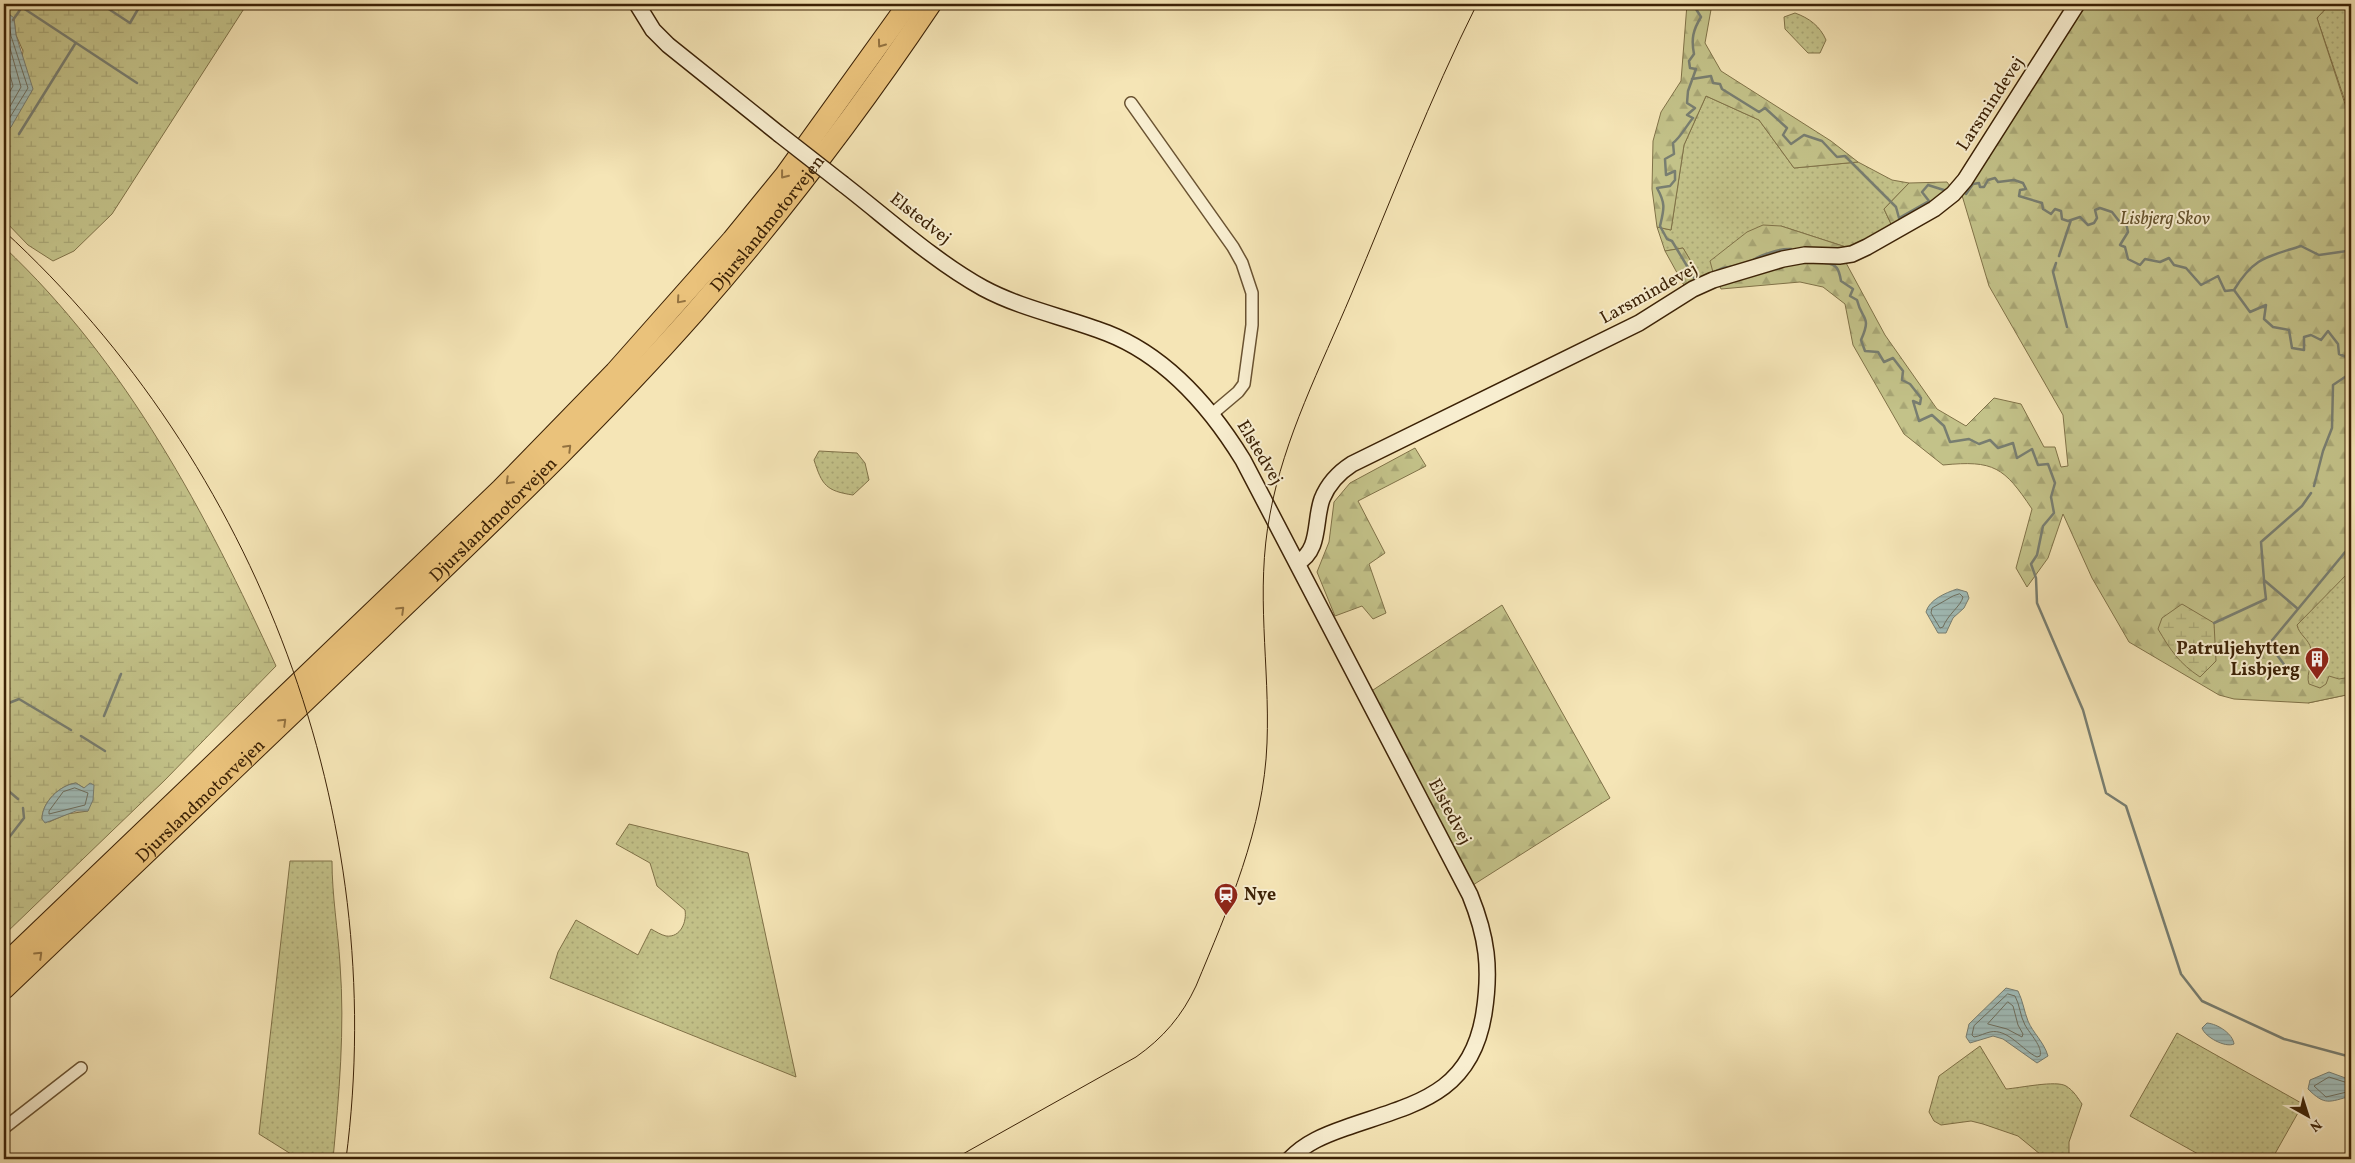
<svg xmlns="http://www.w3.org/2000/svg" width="2355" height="1163" font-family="Vollkorn,serif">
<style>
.grass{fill:url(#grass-dots);stroke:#807248}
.forest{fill:url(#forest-firs);stroke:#807248}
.wetland{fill:url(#wetland-marsh);stroke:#807248;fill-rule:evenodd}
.water{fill:url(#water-rules);stroke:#787e71}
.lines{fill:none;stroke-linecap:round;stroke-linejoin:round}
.shore{stroke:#6e6f5f;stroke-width:1}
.stream{stroke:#787e71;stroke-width:2.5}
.street-casing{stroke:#6a5332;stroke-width:14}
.secondary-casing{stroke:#3c2206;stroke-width:18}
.highway-casing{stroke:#3c2206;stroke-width:22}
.street{stroke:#f8eed0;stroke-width:11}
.secondary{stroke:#f8eed0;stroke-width:15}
.highway{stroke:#eac27b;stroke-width:20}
.tram{stroke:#3c2206;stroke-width:1}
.secondary-bridge-casing{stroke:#3c2206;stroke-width:18;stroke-linecap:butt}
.secondary-bridge{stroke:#f8eed0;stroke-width:15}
.oneway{stroke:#937240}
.labels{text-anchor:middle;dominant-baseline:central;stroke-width:4;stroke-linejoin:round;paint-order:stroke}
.street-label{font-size:18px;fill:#3c2206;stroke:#f8eed0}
.park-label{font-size:18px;font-style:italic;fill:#64522d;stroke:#f8eed0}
.poi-label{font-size:18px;font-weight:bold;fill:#3c2206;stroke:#f8eed0;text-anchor:end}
</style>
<defs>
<pattern id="grass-dots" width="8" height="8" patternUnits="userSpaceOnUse" patternTransform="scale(1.25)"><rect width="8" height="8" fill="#c3c289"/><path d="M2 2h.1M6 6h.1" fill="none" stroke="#a8a675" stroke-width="1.8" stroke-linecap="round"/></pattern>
<pattern id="forest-firs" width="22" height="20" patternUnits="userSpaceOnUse" patternTransform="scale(1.25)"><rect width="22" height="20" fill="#c3c289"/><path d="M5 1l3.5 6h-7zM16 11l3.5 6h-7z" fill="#a8a675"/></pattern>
<pattern id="wetland-marsh" width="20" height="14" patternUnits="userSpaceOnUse" patternTransform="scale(1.25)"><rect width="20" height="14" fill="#c3c289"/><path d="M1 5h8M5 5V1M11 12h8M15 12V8" fill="none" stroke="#a8a675"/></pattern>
<pattern id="water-rules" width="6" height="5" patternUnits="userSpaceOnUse" patternTransform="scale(1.25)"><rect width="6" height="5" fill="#a0bcb8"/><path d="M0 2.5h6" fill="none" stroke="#8ba19d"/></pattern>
</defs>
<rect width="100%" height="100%" fill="#f5e5b6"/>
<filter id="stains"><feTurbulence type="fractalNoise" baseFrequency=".004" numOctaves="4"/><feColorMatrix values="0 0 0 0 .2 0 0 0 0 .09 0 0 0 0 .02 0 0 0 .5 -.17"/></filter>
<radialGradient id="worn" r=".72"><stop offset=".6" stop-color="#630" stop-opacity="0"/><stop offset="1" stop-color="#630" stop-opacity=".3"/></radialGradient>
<path class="grass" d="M2330 4H2351V116L2346 104 2317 18Z
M1795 13C1809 18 1820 26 1826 40L1820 53H1808L1785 29 1784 17Z
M1706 96 1759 120 1794 168 1858 162 1892 180 1909 183 1884 209 1892 226 1852 249 1781 226 1714 276 1702 280 1683 248 1665 251 1657 227 1671 230 1684 145Z
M819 451 857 453 865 463 869 480 853 495C826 491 822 485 814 460Z
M2351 543V694L2308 703 2267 643Z
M629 824 748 853 796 1077 550 978 558 952 576 920 638 955 651 929C655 931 661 935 666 936 681 938 687 921 685 910L657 886 650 863 616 844Z
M290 861H332C332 896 338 930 340 964 345 1029 339 1095 333 1159H299L259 1134Z
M2177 1033 2303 1104 2272 1159H2207L2130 1116Z
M1980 1046 2006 1089C2020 1088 2056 1080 2066 1086 2073 1090 2078 1098 2082 1104L2069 1142V1159H2046L2018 1136 1983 1124 1971 1121 1941 1125 1934 1121 1929 1112 1939 1076Z"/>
<path class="forest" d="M1687 4H1712L1705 43 1721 71 1831 141 1858 162 1794 168 1759 120 1706 96 1684 145 1671 230 1657 227 1652 189 1653 141 1661 112 1681 81Z
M2082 4H2330L2317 18 2345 104 2351 116V570L2297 625C2299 635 2309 639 2311 649 2315 662 2305 673 2309 684L2320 688 2326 684 2329 676 2339 679 2351 677V694L2308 703 2234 699 2219 695 2129 642 2092 578 2063 514 2048 558 2027 587 2016 568 2032 509C2004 467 1994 460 1943 465L1904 434 1853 345 1845 304 1823 287 1800 282 1721 289 1718 282 1804 260 1845 261 1885 335 1937 409 1966 426 1994 398 2021 404 2044 447H2055L2061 467 2068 466 2063 415 1989 286 1961 192Z
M1947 182 1952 189 1892 226 1884 209 1909 183Z
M1763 225 1781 226 1852 249 1714 276 1710 261 1747 232Z
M1683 248 1702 280 1686 289 1665 251Z
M1415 448 1426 466 1358 501 1385 553 1369 564 1386 613 1373 619 1362 606 1335 616 1317 572 1329 542 1334 502 1350 483Z
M1502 605 1610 798 1473 885 1370 692Z"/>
<path class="wetland" d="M4 4H247L112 214 74 251 53 261 28 245 4 220V134L11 127 23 51 16 35 14 19 4 10Z
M4 247C127 363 206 513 276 666L165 780 4 935ZM76 783 84 788 88 811 67 814 49 822 42 819C42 802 60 785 76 783Z
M2182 604 2214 623 2216 661 2200 677C2179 663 2171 651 2158 629L2162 618Z"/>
<path class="water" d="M4 10 14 18 16 35 33 89 11 127 4 134Z
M1957 589 1967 592 1969 598 1964 608 1953 618 1946 633H1938L1926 612C1929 600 1945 593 1957 589Z
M76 783 84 788 90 783 94 785 93 800 88 811H76L45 823 42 819C42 802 60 785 76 783Z
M2006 988 2018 991C2023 1001 2024 1011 2028 1021 2033 1033 2044 1042 2048 1056L2037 1063 2003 1039 1993 1036 1970 1043 1966 1037 1969 1024Z
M2207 1023C2218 1024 2233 1034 2234 1044 2225 1048 2205 1037 2202 1028Z
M2329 1072 2351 1080V1096C2329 1102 2325 1106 2308 1089L2310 1080Z"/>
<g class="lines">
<path class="shore" d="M4 16 9 22 11 36 28 88 4 127
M4 27 21 87 4 117
M4 53 13 86 4 102
M1960 594 1963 597C1961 606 1948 614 1943 627L1940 628 1931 613 1932 608 1953 596Z
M75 788 88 793 85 805 49 814V811L63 792Z
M2008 994 2015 996C2020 1005 2020 1016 2025 1025 2030 1034 2043 1047 2040 1056L2037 1057C2023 1051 2008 1028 1990 1032 1985 1033 1980 1036 1974 1037L1972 1035 1974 1026Z
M2008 1002 2013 1006 2018 1025 2023 1034 2022 1037 2007 1029 1988 1024Z
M2351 1084 2329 1077 2314 1086 2326 1097 2351 1091"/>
<path class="stream" d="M17 4 137 83
M101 4 130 23 141 4
M13 20 22 7
M1692 79 1711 76 1713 83 1720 84 1722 89 1759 112 1765 108 1787 128 1783 135 1791 144 1804 135 1822 141 1837 157 1845 156 1896 207 1899 218 1929 201 1922 192 1928 185 1947 191
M19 134 75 44
M1966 194 1973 184 1979 183 1980 187H1984L1988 180 1995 178 1998 182 2014 180 2023 183 2026 189 2020 190 2019 196 2042 203 2043 209 2051 214 2055 209 2061 211 2062 219 2068 221 2080 217 2088 225 2094 223 2097 218 2095 210 2100 208 2112 212 2119 221 2126 223 2128 232 2120 245 2125 247 2128 259 2140 265 2145 259 2160 262 2169 258 2174 265 2186 268 2201 285 2218 276 2225 291 2234 290 2250 312 2266 305 2264 319 2273 327 2289 330 2292 348 2304 350V337L2311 335 2321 340 2328 331 2338 344 2339 354 2351 359
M2059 256 2071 220
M1752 261C1759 255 1782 248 1791 249
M1803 263 1810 262
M1825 263C1837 264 1839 269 1841 281L1853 289 1850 296 1857 300C1862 321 1872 315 1861 340L1865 351 1878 352 1884 362 1893 358 1903 371 1902 380 1910 384 1921 398 1920 404 1913 401 1919 421 1932 415 1944 426 1950 442 1969 439 1979 444 1990 440 1998 448 2013 443 2017 458 2032 449 2038 465 2048 464 2055 483 2051 497 2054 513 2043 526 2037 555 2031 564 2036 578 2037 603 2083 710 2106 793 2126 806 2181 974 2202 1001 2284 1039 2351 1057
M2056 263 2053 272 2067 327
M1712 273 1723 268 1735 266
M1696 281 1672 241 1667 239 1660 226C1664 209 1666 204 1657 188L1670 186 1675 180V171L1666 175 1665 159 1674 154 1673 143C1681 137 1686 126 1693 118L1687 115 1695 108 1687 103 1688 91 1696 69 1690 68 1689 61 1694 54C1691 39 1693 30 1701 17L1696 9 1697 4
M2234 290C2254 257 2267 257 2301 246L2319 255 2347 251 2351 248
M2314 486 2323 451 2332 428 2333 385 2351 373V368
M2311 493 2302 506 2261 542 2264 580 2298 609 2351 545
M2214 623 2266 599 2264 582
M2291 674 2269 644 2298 609
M4 705 19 699 71 730
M104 716 121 674
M81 736 105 751
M4 787 18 799
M4 844 24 818 23 808"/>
<defs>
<path id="street" d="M1131 103 1233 247 1242 263 1252 293V325L1244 384 1238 392 1212 414
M4 1128 81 1068"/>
<path id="secondary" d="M637 4 653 30 668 45 779 134
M843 184C887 218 934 261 983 288 1022 309 1066 317 1107 333 1166 356 1211 408 1243 460L1470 895C1487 937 1491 968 1484 1013 1471 1096 1413 1104 1345 1128 1325 1135 1305 1143 1290 1159
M1297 563C1321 550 1314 521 1322 499 1328 484 1338 473 1352 464L1639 323 1693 289 1713 280 1783 259 1805 255 1839 256 1852 254 1867 247 1934 209 1953 194 1965 180 2077 4"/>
<g id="highway">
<path d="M4 965 501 489 615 372 732 240 785 175 908 4"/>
<path id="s1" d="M4 989C130 868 257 748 383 627 490 524 597 423 695 312 780 215 859 111 931 4"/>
</g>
</defs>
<use href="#street" class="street-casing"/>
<use href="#secondary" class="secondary-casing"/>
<use href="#highway" class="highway-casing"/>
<use href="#street" class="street"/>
<use href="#secondary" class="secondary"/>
<use href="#highway" class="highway"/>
<path class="tram" d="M4 231C258 464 391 817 346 1159
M954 1159 1136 1057C1163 1038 1182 1016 1196 986 1228 909 1264 828 1267 743 1270 665 1255 592 1270 514 1284 438 1321 366 1351 295 1392 198 1430 98 1477 4"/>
<defs>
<path id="secondary-bridge" d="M779 134 843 184"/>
</defs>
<use href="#secondary-bridge" class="secondary-bridge-casing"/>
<use href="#secondary-bridge" class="secondary-bridge"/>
</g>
<defs><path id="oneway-chevron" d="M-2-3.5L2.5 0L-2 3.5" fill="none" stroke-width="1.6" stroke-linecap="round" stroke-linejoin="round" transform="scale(1.25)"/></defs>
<g class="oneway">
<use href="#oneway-chevron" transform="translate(881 44) rotate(126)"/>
<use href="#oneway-chevron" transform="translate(784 175) rotate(128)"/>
<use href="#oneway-chevron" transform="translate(680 300) rotate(131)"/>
<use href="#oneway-chevron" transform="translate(568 448) rotate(-45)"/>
<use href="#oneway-chevron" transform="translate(509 481) rotate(135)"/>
<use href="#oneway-chevron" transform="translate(401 610) rotate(-44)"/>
<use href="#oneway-chevron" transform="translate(283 722) rotate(-44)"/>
<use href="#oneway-chevron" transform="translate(39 955) rotate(-44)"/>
</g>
<defs>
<symbol id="building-pin" viewBox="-11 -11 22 30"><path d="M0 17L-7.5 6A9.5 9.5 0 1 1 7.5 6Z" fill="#8f2418" stroke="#f8eed0"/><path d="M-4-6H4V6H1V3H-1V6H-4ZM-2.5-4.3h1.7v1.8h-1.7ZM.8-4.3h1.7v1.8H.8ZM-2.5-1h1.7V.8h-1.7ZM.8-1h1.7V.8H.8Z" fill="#fff"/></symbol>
<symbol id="station-pin" viewBox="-11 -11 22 30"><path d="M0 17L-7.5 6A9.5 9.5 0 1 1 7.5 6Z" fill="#8f2418" stroke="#f8eed0"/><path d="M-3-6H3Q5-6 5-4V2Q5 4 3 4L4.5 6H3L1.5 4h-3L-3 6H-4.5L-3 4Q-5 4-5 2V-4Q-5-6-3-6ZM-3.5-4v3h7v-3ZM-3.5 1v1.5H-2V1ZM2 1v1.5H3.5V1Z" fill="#fff"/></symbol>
</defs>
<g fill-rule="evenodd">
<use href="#building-pin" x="2303" y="645" width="28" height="38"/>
<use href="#station-pin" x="1212" y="881" width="28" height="38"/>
</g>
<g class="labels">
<g class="street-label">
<text transform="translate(1991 104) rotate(-57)">Larsmindevej</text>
<text transform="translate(920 219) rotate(38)">Elstedvej</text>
<text stroke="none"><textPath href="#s1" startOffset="1082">Djurslandmotorvejen</textPath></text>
<text transform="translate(1649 294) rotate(-29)">Larsmindevej</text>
<text transform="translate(1259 453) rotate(59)">Elstedvej</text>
<text stroke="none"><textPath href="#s1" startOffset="678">Djurslandmotorvejen</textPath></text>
<text stroke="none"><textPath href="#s1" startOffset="272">Djurslandmotorvejen</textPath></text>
<text transform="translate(1449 812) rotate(62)">Elstedvej</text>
</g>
<g class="park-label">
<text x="2165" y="219">Lisbjerg Skov</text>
</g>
<g class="poi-label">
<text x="2300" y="649">Patruljehytten<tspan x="2300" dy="21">Lisbjerg</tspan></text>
<text x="1244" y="895" text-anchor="start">Nye</text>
</g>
</g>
<rect width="2355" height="1163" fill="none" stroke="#f5e5b6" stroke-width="20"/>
<rect x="5" y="5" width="2345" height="1153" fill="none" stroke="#3c2206" stroke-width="2.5"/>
<rect x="10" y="10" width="2335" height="1143" fill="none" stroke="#3c2206"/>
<g transform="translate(2308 1116) rotate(141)" stroke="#f8eed0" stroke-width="4" paint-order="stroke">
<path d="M0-4L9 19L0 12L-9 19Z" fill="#3c2206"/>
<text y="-8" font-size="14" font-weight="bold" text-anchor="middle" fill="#3c2206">N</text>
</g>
<rect width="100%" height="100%" filter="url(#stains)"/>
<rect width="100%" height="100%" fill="url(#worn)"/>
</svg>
